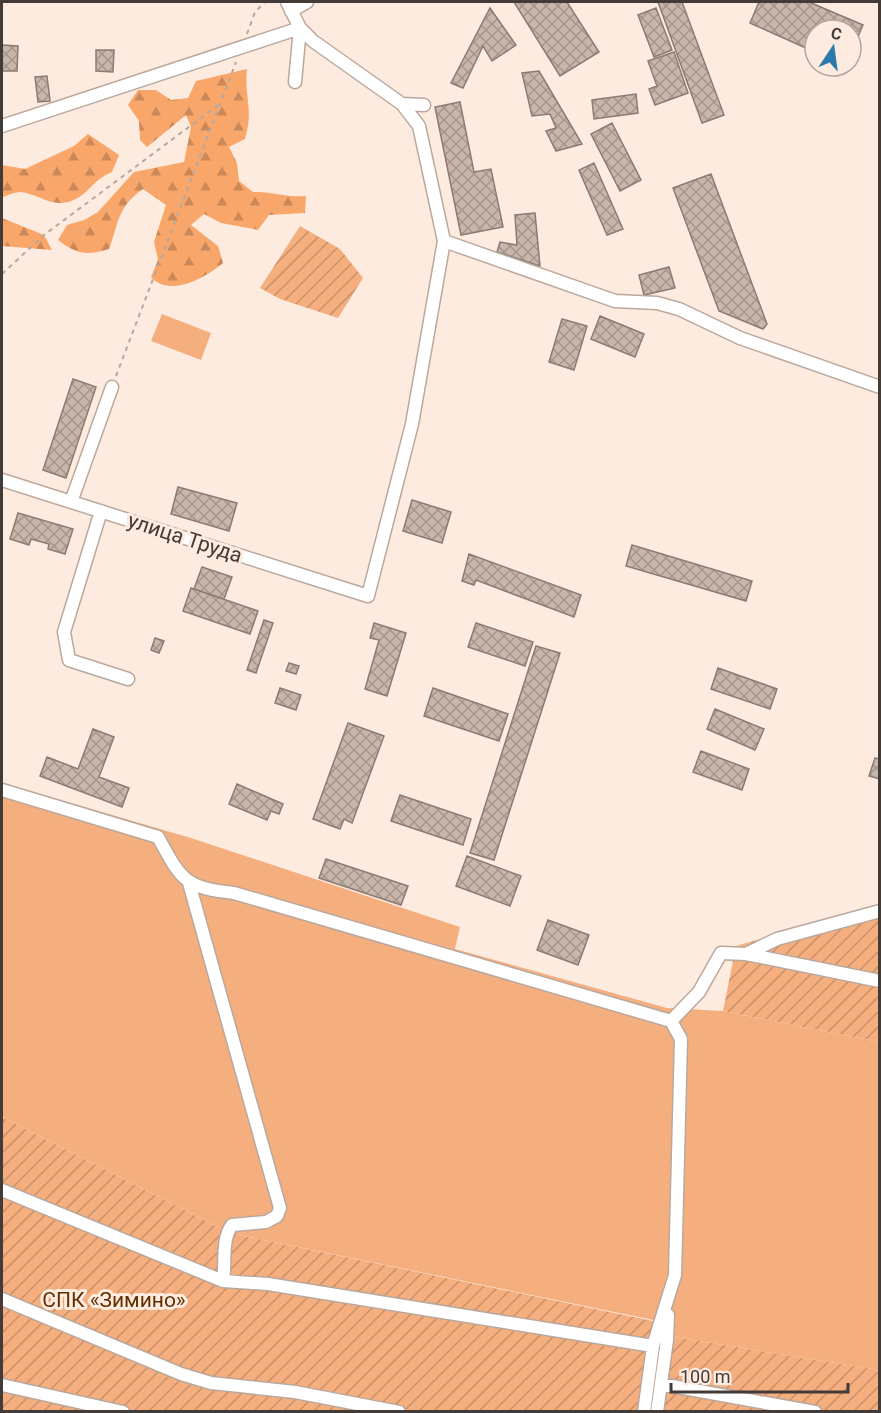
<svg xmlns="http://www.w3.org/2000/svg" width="881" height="1413" font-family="Roboto,sans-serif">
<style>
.grass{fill:#f5af7f}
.forest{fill:url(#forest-firs)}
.garden{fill:url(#garden-furrows)}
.building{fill:url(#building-cross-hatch);stroke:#8c7b71;stroke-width:1.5}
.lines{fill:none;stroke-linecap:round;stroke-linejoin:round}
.minor-casing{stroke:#baa89d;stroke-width:15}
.path{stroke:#b7a89f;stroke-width:2;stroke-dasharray:4.5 4.5;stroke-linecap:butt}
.minor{stroke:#fff;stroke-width:12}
.labels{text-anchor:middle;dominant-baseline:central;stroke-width:6;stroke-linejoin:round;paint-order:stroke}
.street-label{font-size:21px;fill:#433b37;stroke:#feebdf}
.park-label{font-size:21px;fill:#632f00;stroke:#feebdf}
</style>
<defs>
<pattern id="forest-firs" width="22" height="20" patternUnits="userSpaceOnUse" patternTransform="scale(1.5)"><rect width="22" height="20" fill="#f9a66a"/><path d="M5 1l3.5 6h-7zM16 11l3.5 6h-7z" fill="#cb8858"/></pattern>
<pattern id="garden-furrows" width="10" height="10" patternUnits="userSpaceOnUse" patternTransform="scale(1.5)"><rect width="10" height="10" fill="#f5af7f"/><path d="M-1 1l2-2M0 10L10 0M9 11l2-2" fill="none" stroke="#c89069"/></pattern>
<pattern id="building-cross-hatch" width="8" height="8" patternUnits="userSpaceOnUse" patternTransform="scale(1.5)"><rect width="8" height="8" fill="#c8b6ab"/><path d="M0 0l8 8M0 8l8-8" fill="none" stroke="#a4958c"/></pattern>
</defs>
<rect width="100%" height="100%" fill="#feebdf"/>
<path class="grass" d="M162 314 211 333 201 360 151 341Z
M2 783 191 838 460 927 455 949 667 1008 723 1011 879 1042V1370L662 1335 653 1320 230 1233 2 1117Z"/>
<path class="forest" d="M247 69C244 98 254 108 245 139L229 147 237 163 239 181 253 192C272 191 287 198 306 196L305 213 269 215 258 230 221 223 204 214 191 225 218 246 223 263C205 278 170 298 151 277L158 260 154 242 166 205 143 189C117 207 119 223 109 249 87 256 76 254 58 240L67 225 84 220 98 212 134 172 184 162 191 127 186 115 147 147 140 140 139 121 128 105 138 90H156L171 100 188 98 196 81Z
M88 134 119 155 112 172C92 180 89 195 71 201 51 208 39 194 21 192 16 192 8 195 3 197L2 202V165L25 169 74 146Z
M2 218 44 235 52 250 2 246Z"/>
<path class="garden" d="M300 226 340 249 363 278 338 318 280 299 260 288Z
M879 905V1042L723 1011 736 946Z
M2 1117 230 1233 653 1321 662 1335 879 1370V1411H2Z"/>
<path class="building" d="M514 2H567L599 52 560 76Z
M658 2H682L724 115 702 123Z
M759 2H809L863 25 851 53V30H815V52L750 23Z
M490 8 516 45 492 61 483 46 463 88 451 83Z
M656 8 672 50 654 57 638 15Z
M2 45 18 46 17 71H2Z
M96 50H114L113 72 96 71Z
M674 52 688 93 655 105 649 89 657 86 648 61Z
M539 71 582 144 556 151 546 131 556 128 550 114 532 116 522 73Z
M47 76 50 101 38 102 35 77Z
M636 94 638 113 594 119 592 100Z
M460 102 474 172 491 169 503 227 461 235 435 107Z
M612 123 641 180 620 191 591 134Z
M594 163 623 229 607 235 579 170Z
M711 174 767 324 763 329 719 311 673 188Z
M535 213 540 266 497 252 500 242 517 245 515 215Z
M669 267 675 288 644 295 639 275Z
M600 316 644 334 635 357 591 339Z
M562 319 587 326 574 370 549 362Z
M73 379 96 387 66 478 43 470Z
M178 487 237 503 229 531 171 514Z
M412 500 451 512 442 543 403 531Z
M18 513 73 529 65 554 48 549 49 544 31 539 29 545 10 539Z
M632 545 752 581 746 601 626 566Z
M469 554 581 595 574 617 476 580 474 585 462 581Z
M202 567 232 577 224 599 194 589Z
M191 588 258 611 250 634 183 611Z
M264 620 273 623 256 673 247 670Z
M374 623 406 633 387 696 365 689 379 640 370 638Z
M476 623 533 642 525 666 468 647Z
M155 638 164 641 159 653 151 650Z
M536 646 560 653 494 860 470 853Z
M289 663 299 666 296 674 286 671Z
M718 668 777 689 770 709 711 689Z
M280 688 301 695 296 710 275 703Z
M433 688 508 714 499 741 424 716Z
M715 709 764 729 755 750 707 729Z
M348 723 384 736 352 823 344 819 340 829 313 819Z
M93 729 114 737 99 777 129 788 122 807 40 776 47 757 78 769Z
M701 751 749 769 742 790 693 772Z
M875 758 880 759V779L869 776Z
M237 784 283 804 279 814 271 811 267 820 229 804Z
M400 795 471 819 463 845 391 821Z
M467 856 521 876 510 906 456 886Z
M326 859 408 886 401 905 319 878Z
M548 920 589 935 578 965 537 950Z"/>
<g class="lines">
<defs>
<path id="minor" d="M291 11 307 2
M402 104 424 105
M2 126 300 28 295 82
M444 241 615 301 657 303 679 309 740 338 880 387
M2 480 368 596 412 424 444 241 419 126 402 104 313 41 300 28 287 2
M71 502 112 387
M101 511 64 632 69 660 128 679
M2 790 158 837C181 879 184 888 234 893L671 1021 681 1039 675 1275 653 1346 644 1412
M189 883 280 1208 277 1216 266 1222 232 1225C221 1240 226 1263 223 1281
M746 954 777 939 880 911
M671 1021 699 992 721 953 746 954 880 981
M2 1190 223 1281 268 1284 653 1346
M2 1299 181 1374 211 1383 295 1392 399 1412
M661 1384 815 1412
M2 1385 123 1412
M657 1412 667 1340 668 1315"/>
</defs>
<use href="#minor" class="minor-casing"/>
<path class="path" d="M247 34 255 12 265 2
M2 274 44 235 221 103
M116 376 236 62"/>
<use href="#minor" class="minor"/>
</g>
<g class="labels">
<g class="street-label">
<text transform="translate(185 538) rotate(18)">улица Труда</text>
</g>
<g class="park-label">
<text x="114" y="1300">СПК «Зимино»</text>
</g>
</g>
<rect width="881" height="1413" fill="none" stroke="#433b37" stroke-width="6"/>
<g transform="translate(833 48) rotate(13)"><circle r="28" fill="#feebdf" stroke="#b3a59c" stroke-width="1.5"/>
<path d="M0-4.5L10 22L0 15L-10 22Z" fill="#2b7aac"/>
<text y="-9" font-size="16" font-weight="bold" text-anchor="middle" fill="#433b37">С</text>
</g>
<path d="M671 1383v9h177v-9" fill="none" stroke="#433b37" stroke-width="3"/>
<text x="680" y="1383" font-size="18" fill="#433b37" stroke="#feebdf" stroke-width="4.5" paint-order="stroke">100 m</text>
</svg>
